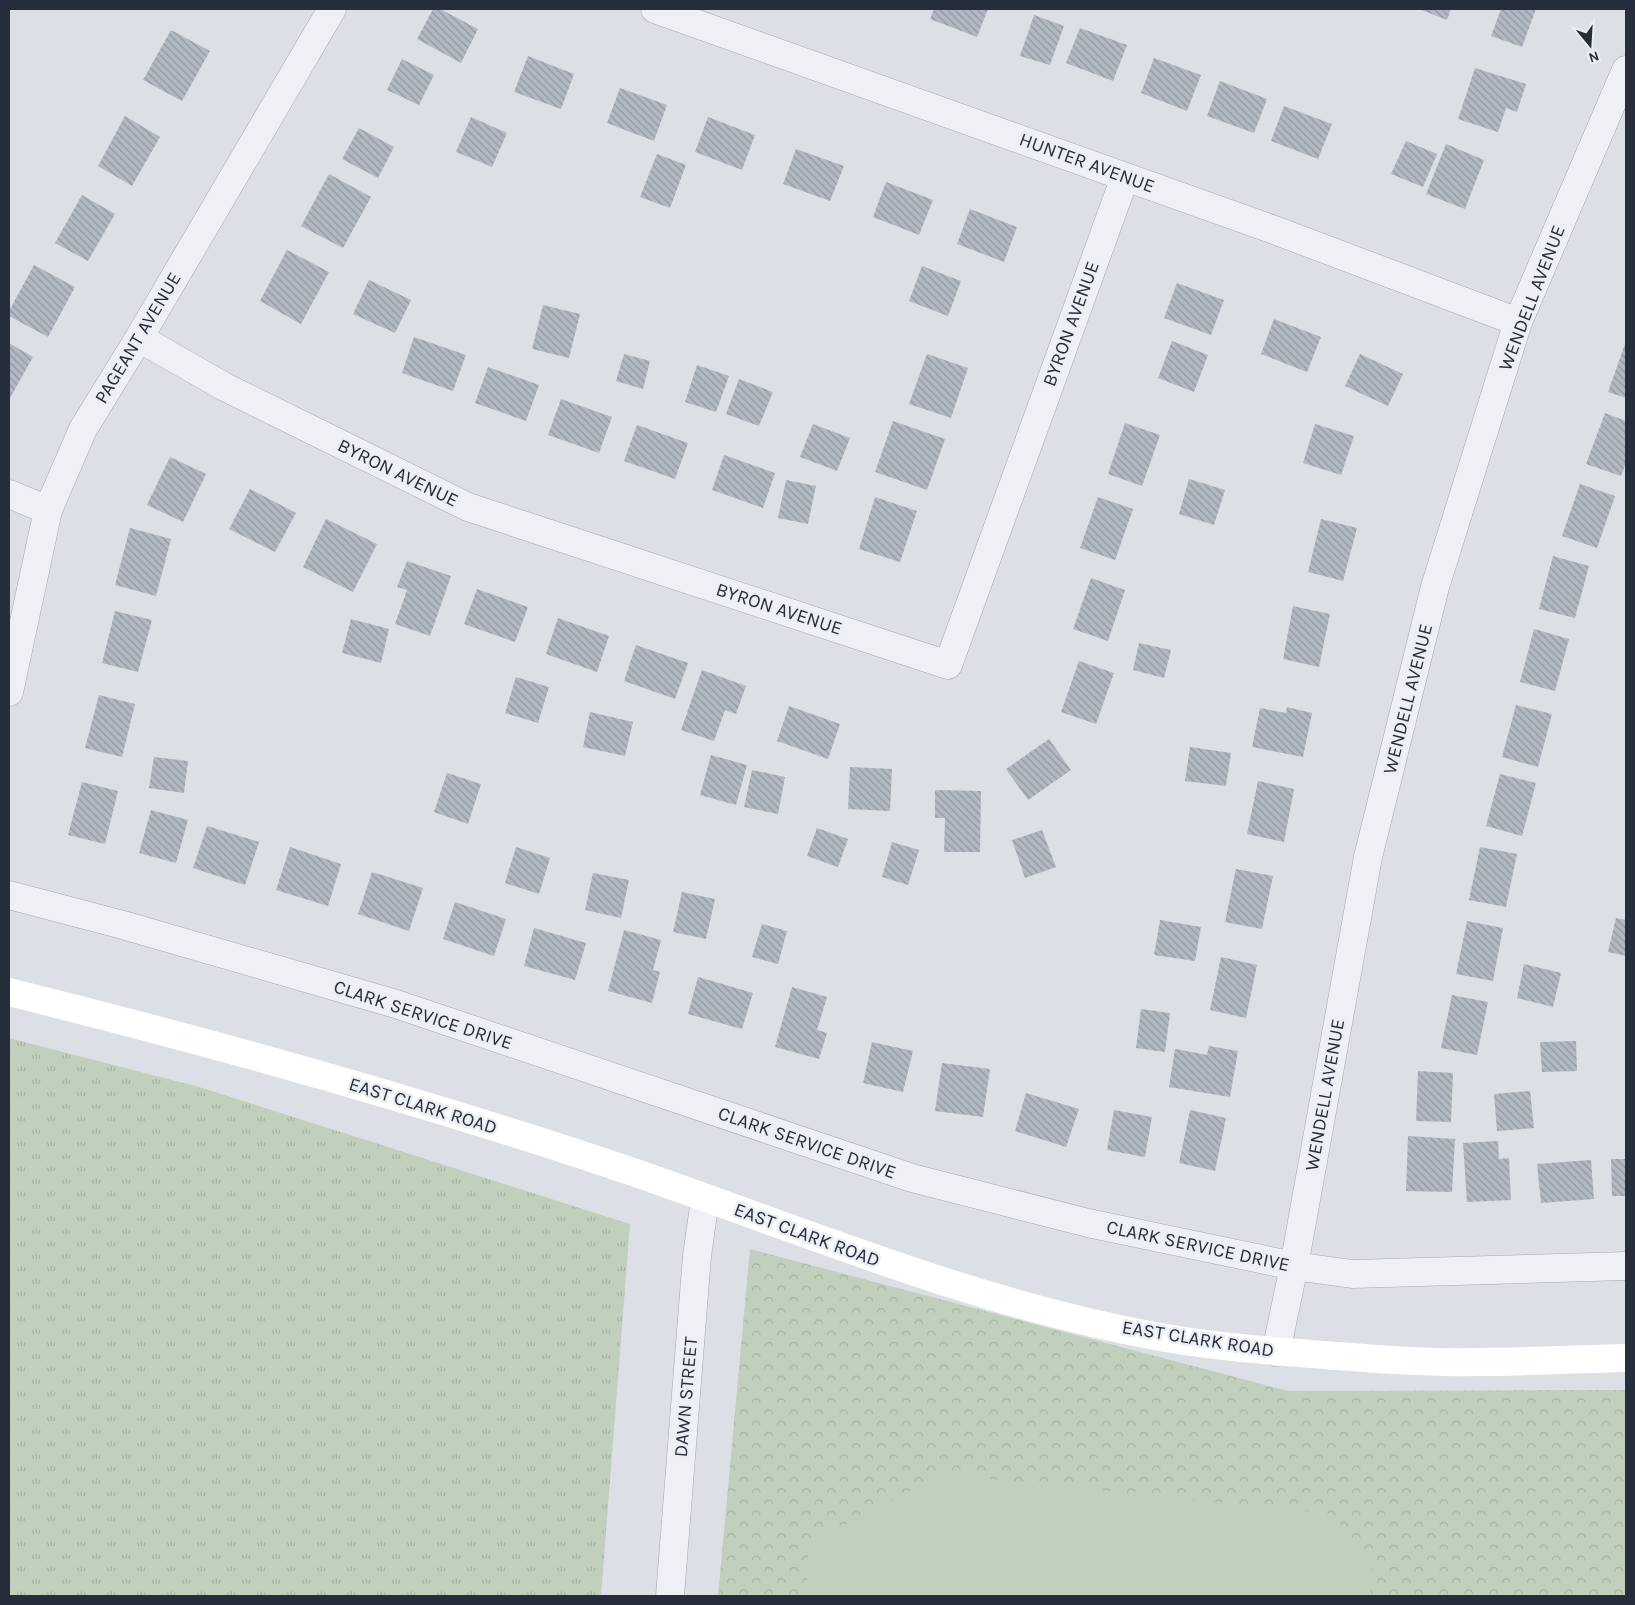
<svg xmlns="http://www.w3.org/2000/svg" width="1635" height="1605" font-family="Karla,sans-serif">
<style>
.grass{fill:url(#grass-tufts)}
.park{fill:url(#park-crowns)}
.pitch{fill:#c1d0bd}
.building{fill:url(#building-back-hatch)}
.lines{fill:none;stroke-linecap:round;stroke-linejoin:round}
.minor-casing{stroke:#a2a7b0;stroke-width:29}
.tertiary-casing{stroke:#a2a7b0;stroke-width:29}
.minor{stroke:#eef0f5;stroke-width:28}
.tertiary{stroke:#eef0f5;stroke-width:28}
.secondary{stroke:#fff;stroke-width:28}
.labels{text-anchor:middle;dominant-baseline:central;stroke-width:5;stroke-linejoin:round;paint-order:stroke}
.street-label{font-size:19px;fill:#262e3c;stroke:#ebeff4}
</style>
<defs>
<pattern id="grass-tufts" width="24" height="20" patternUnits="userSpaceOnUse" patternTransform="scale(1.25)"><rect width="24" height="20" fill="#c1d0bd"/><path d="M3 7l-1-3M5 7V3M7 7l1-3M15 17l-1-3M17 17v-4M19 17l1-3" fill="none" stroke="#a6b3a3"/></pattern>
<pattern id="park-crowns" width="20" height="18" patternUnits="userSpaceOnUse" patternTransform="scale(1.25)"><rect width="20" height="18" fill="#c1d0bd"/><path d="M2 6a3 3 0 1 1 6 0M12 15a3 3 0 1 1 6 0" fill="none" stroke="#a6b3a3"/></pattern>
<pattern id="building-back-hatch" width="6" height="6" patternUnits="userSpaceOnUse" patternTransform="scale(1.25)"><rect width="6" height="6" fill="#b3b9c3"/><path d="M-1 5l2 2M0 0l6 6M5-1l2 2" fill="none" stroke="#9197a0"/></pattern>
</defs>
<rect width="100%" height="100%" fill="#dce0e6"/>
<path class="grass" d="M9 1038 199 1087 630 1224 601 1596H9Z"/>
<path class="park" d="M750 1249 1288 1391 1626 1390V1596H718Z"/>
<path class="pitch" d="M943 1474 1332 1514 1373 1564 1370 1596H806L809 1543Z"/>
<path class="building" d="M433 9H440L478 29 461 63 417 39Z
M934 9H988L977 37 930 19Z
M1419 9H1451L1447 20Z
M1501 9H1536L1522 47 1491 36Z
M1034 15 1064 26 1050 65 1020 56Z
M1080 28 1127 45 1113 81 1066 63Z
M171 30 210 51 182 101 143 80Z
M528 56 574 74 561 109 514 92Z
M1154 58 1201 75 1187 111 1141 93Z
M402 59 434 75 419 105 387 90Z
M1475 68 1526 84 1517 112 1506 108 1498 132 1458 119Z
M1220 81 1267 99 1254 133 1207 116Z
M620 88 667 105 654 141 607 123Z
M1284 106 1332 124 1318 159 1271 141Z
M125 116 160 137 132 186 98 166Z
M471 117 507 133 492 167 456 152Z
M708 117 755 135 742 170 695 152Z
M359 128 394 147 378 178 342 159Z
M1406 141 1437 154 1423 187 1391 174Z
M1446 144 1484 160 1465 209 1426 194Z
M796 149 844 166 830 201 783 184Z
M657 154 686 165 670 208 640 197Z
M329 174 371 197 343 248 301 226Z
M886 182 933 200 919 235 873 217Z
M82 195 115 214 88 261 55 243Z
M970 209 1017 227 1004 262 957 244Z
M287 250 329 272 301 324 260 301Z
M34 265 75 287 48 337 9 316V311Z
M922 266 961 281 948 316 909 301Z
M369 280 411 300 395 333 353 314Z
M1177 283 1224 300 1211 335 1164 318Z
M543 305 580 314 569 358 532 349Z
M1274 319 1321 337 1307 372 1261 354Z
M414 337 466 355 453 391 402 373Z
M1172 341 1208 355 1194 392 1158 378Z
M1626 341V398L1608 392Z
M9 343 33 357 9 400Z
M624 354 650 361 643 389 616 381Z
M927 354 968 368 951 418 909 404Z
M1360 354 1403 374 1388 406 1345 386Z
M697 365 729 376 716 412 685 402Z
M488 367 539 385 526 421 475 403Z
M739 379 773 392 759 426 726 414Z
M561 399 612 417 599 453 548 435Z
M1605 413 1626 421V463L1621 476 1586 464Z
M893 421 945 439 927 490 875 472Z
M1125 423 1160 435 1142 486 1108 474Z
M813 424 850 438 837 471 800 457Z
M1315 424 1354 436 1341 475 1303 463Z
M637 425 688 443 675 479 624 461Z
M724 455 775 473 763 508 712 490Z
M170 457 206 474 183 522 147 505Z
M1189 479 1225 490 1214 525 1179 514Z
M786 480 816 486 808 524 778 518Z
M1580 484 1615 496 1597 548 1562 536Z
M250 489 296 513 275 552 229 529Z
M875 497 917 511 900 562 859 549Z
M1098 497 1133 509 1115 560 1080 548Z
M326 519 377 544 353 592 303 567Z
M1321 519 1357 528 1343 581 1308 572Z
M130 528 171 539 156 596 115 585Z
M1553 556 1589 566 1575 618 1539 609Z
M407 561 451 576 430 636 395 624 407 590 397 587Z
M1091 578 1125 590 1108 641 1073 629Z
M477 589 528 607 515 642 464 624Z
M1293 606 1330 614 1319 667 1283 659Z
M115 611 152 620 138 672 102 663Z
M558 618 609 636 597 672 546 654Z
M351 619 389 629 381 663 342 653Z
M1534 629 1569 639 1555 691 1520 682Z
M1139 643 1171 650 1164 678 1133 670Z
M636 645 688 663 675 699 624 681Z
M1079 661 1114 673 1096 724 1061 712Z
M702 670 746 686 736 714 725 710 714 741 681 730Z
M516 677 549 687 538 723 505 713Z
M99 695 135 704 122 757 85 748Z
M1516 705 1552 714 1538 767 1502 757Z
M789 706 840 724 828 759 777 741Z
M1287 707 1312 713 1303 757 1252 747 1260 708 1286 713Z
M590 712 633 722 625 756 583 747Z
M1049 739 1071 770 1028 800 1006 769Z
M1190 747 1231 753 1226 786 1185 781Z
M711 755 747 765 736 805 700 795Z
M154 757 188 761 184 793 149 788Z
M850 767 892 769 890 811 848 809Z
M752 770 785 777 778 814 744 807Z
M447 773 481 784 468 824 434 812Z
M1500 774 1536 783 1522 836 1486 826Z
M1258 781 1294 789 1284 842 1247 834Z
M82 782 118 791 105 844 68 835Z
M935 790 981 791 980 852H944L945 818H935Z
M151 810 188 820 176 863 139 853Z
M207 826 259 842 245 885 193 868Z
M817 828 848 839 838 867 807 856Z
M1042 830 1056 867 1025 878 1012 840Z
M892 842 919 850 908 885 882 877Z
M290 847 341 864 328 906 276 890Z
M516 847 550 858 539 894 505 883Z
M1480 847 1517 854 1506 907 1469 900Z
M1236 869 1273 876 1262 929 1225 922Z
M372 872 423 888 409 931 358 914Z
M593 873 629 880 621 918 585 910Z
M682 892 715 899 706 939 673 932Z
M455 902 506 919 494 956 443 939Z
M1616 918 1626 920V956L1608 952Z
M1160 920 1201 927 1195 961 1154 955Z
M1467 921 1503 928 1493 981 1456 974Z
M762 924 787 931 778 964 752 957Z
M534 928 586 943 575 980 524 966Z
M624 930 661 940 653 970 660 972 652 1003 608 991Z
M1221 957 1257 965 1246 1018 1210 1010Z
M1524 964 1561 973 1553 1007 1517 998Z
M698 977 753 993 742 1029 688 1014Z
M792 987 827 997 817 1030 827 1033 819 1059 775 1047Z
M1452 995 1488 1002 1477 1055 1441 1048Z
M1141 1009 1170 1013 1165 1052 1136 1048Z
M1576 1041 1577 1071 1542 1072 1540 1042Z
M872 1042 913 1051 903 1092 863 1083Z
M1209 1046 1238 1051 1230 1097 1169 1087 1175 1049 1207 1055Z
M942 1063 990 1069 983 1117 935 1111Z
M1418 1071 1453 1073 1451 1122 1416 1121Z
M1530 1091 1534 1128 1497 1131 1494 1094Z
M1026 1093 1079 1109 1066 1147 1015 1131Z
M1114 1110 1152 1117 1145 1157 1107 1150Z
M1190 1110 1226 1118 1215 1171 1179 1163Z
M1408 1136 1455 1139 1452 1192 1406 1191Z
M1498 1141 1499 1159 1509 1158 1511 1200 1467 1202 1463 1143Z
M1611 1159H1626V1196H1612Z
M1591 1160 1594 1199 1541 1203 1537 1164Z"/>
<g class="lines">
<defs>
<path id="minor" d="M655 9 1277 231 1518 322
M139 338 223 386 468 507 948 665 1125 177
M9 494 48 510
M9 692 48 510 83 429 139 338 332 9
M9 895 123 925 396 1004 912 1178 1088 1223 1294 1266 1352 1274 1626 1266
M1276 1352 1294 1266 1368 857 1435 587 1518 322 1626 70"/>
<path id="tertiary" d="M670 1596 697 1256 705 1199"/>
</defs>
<use href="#minor" class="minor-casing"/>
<use href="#tertiary" class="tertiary-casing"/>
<use href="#minor" class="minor"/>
<use href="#tertiary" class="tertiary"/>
<path class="secondary" d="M9 992C218 1044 426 1102 630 1171 807 1232 981 1306 1166 1338 1218 1347 1272 1351 1324 1355 1374 1359 1425 1363 1475 1362 1526 1362 1576 1359 1626 1358"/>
</g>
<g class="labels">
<g class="street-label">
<text transform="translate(1087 163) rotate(20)">HUNTER AVENUE</text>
<text transform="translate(1532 298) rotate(-69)">WENDELL AVENUE</text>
<text transform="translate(1071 324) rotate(-70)">BYRON AVENUE</text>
<text transform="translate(138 338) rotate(-59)">PAGEANT AVENUE</text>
<text transform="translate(398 473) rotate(26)">BYRON AVENUE</text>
<text transform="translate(779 609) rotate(18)">BYRON AVENUE</text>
<text transform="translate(1408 699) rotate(-76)">WENDELL AVENUE</text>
<text transform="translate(423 1015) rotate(18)">CLARK SERVICE DRIVE</text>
<text transform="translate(1325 1095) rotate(-80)">WENDELL AVENUE</text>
<text transform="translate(423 1106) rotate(17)">EAST CLARK ROAD</text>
<text transform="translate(807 1143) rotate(19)">CLARK SERVICE DRIVE</text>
<text transform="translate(807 1235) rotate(20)">EAST CLARK ROAD</text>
<text transform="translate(1198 1246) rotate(12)">CLARK SERVICE DRIVE</text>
<text transform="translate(1198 1339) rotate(9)">EAST CLARK ROAD</text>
<text transform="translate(686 1397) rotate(-85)">DAWN STREET</text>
</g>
</g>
<rect width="1635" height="1605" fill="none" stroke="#262e3c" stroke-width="20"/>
<g transform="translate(1590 45) rotate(162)" stroke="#ebeff4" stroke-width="4" paint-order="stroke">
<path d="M0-4L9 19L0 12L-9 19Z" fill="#262e3c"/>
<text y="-8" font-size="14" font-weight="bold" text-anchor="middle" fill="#262e3c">N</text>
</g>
</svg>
